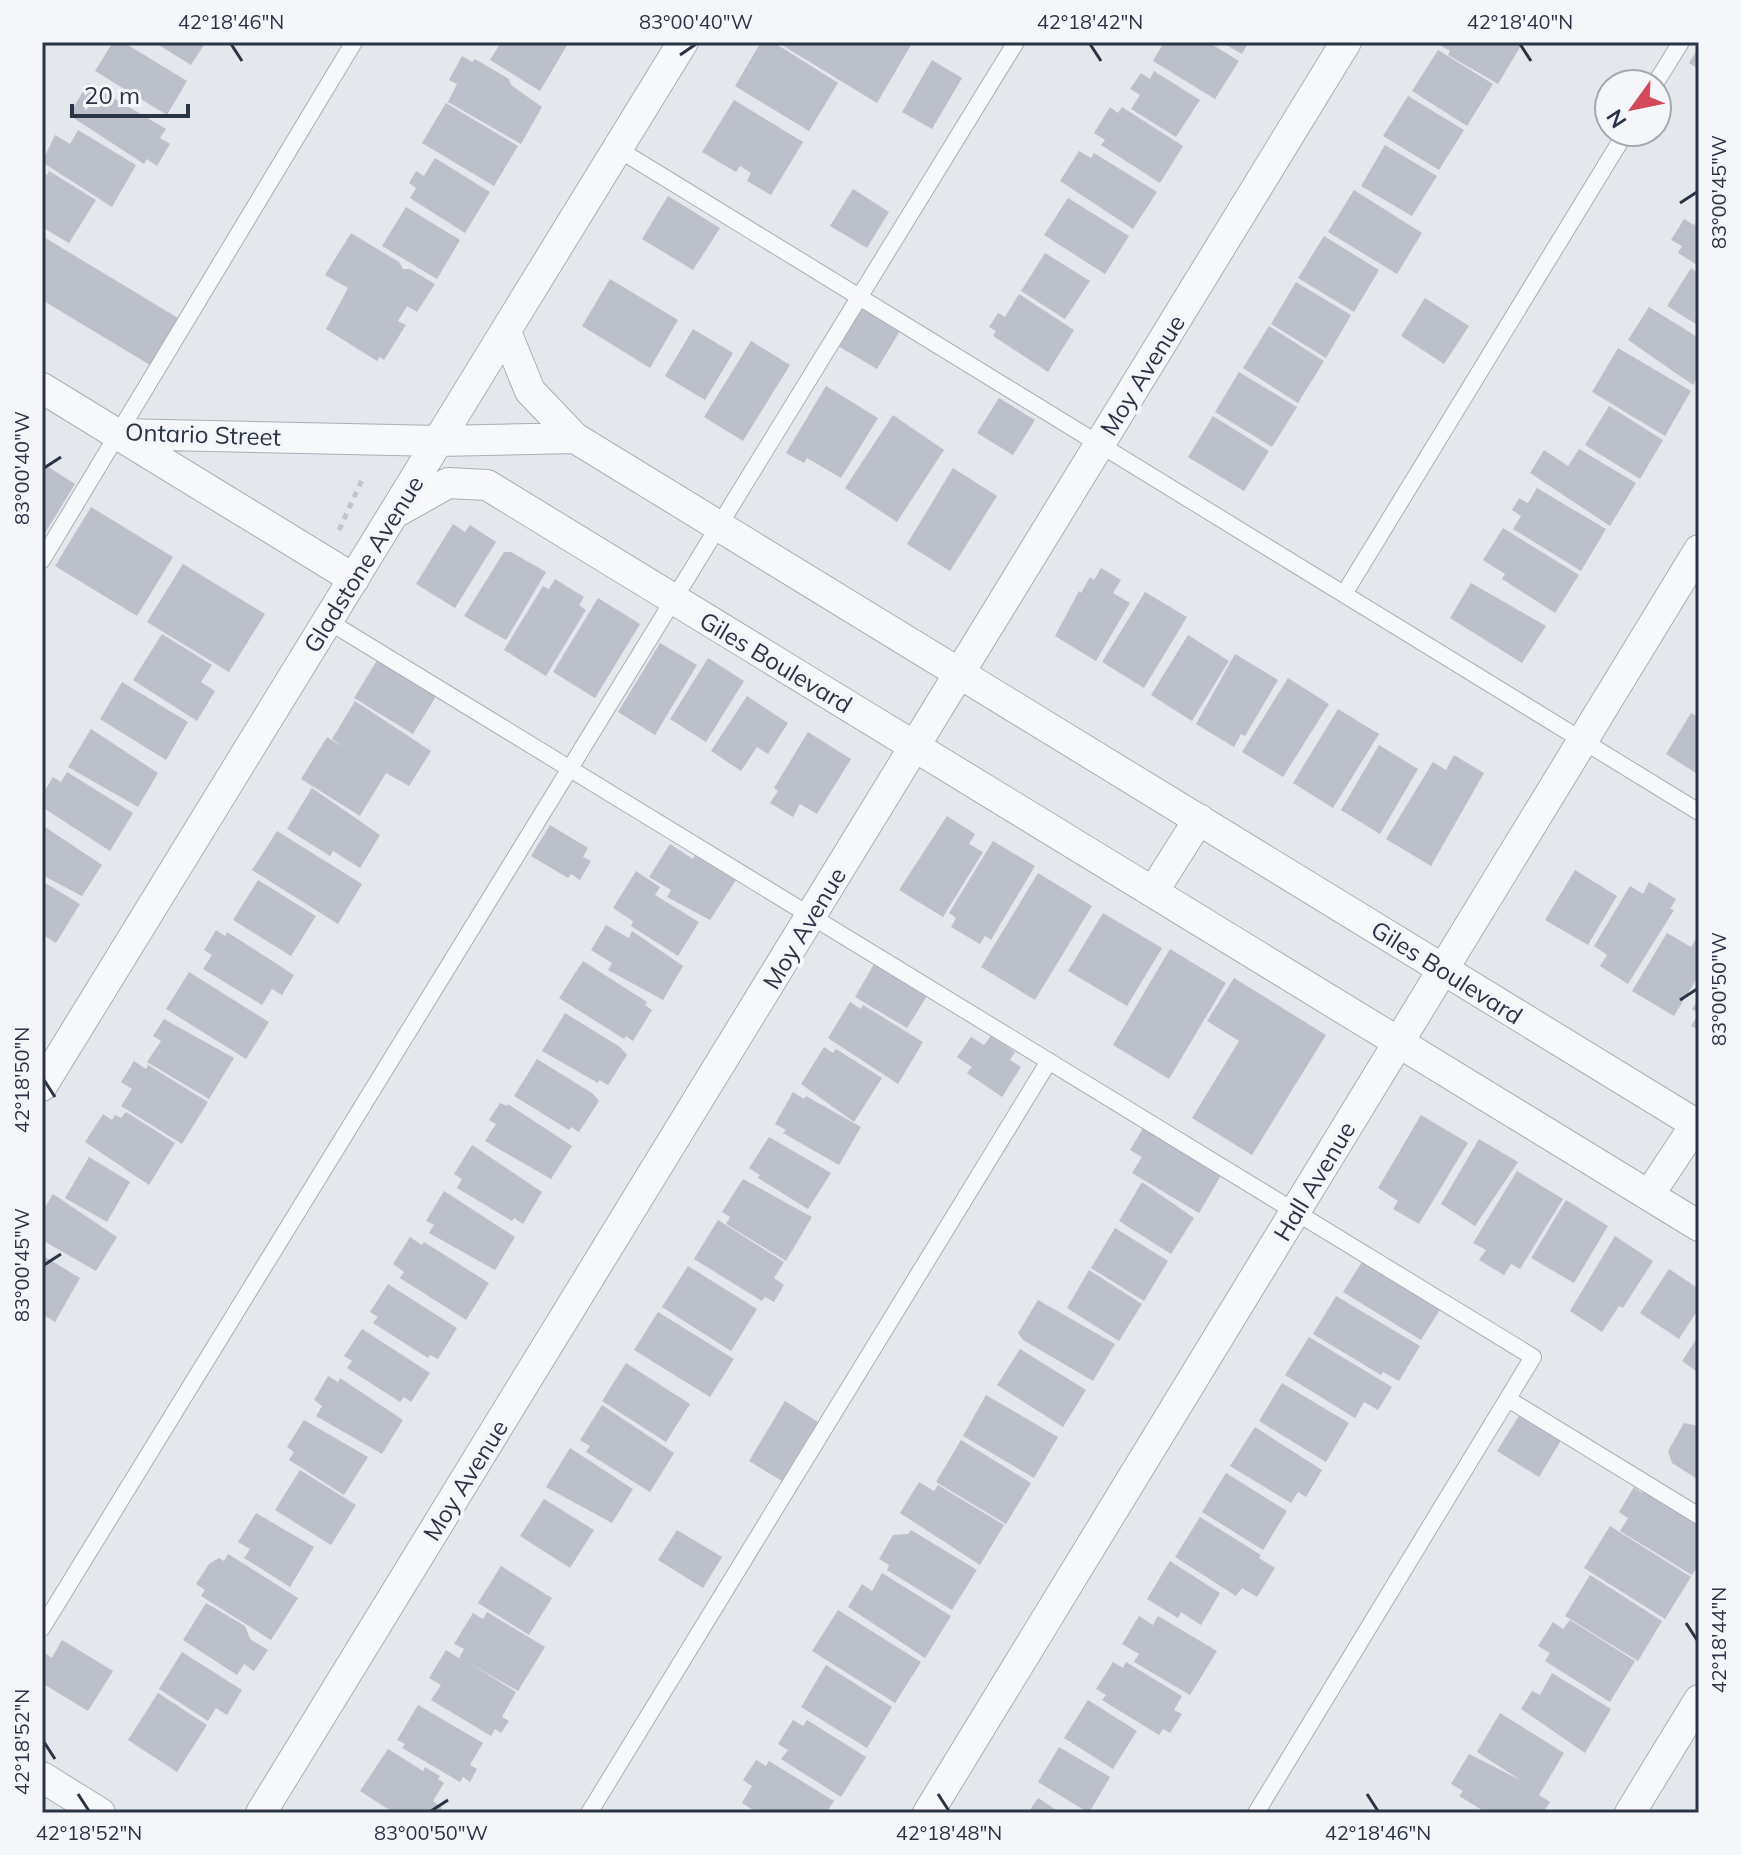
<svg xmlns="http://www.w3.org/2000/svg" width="1741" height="1855" font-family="Mulish,sans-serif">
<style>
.building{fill:#bbc0ca}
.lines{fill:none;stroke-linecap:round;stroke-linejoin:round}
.lane-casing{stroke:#a9aeb7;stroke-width:18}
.street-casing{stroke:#a9aeb7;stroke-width:32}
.path{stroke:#c2c5cb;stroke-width:5;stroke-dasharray:6 6;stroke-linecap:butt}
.lane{stroke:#f7f8fa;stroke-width:16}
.street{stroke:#f7f8fa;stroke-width:30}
.ticks{fill:none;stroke:#2b3445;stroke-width:3}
.labels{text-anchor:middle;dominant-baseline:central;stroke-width:8;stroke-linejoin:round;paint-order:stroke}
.street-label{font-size:24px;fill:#2b3445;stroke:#f4f6f9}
.neatline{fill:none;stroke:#2b3445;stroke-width:3}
.ticks-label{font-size:20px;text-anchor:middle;fill:#2b3445}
</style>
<rect width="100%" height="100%" fill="#e4e7ec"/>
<path class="building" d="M113 42H123L187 81 167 115 95 71Z
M154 42H206L191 65Z
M501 42H569L540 91 490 60Z
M761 42H773L838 83 809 131 735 86Z
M777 42H905L911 45 877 103Z
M1164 42H1208L1239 61 1215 99 1153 61Z
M1221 42H1249L1242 54Z
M1442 42H1523L1498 84 1448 55 1450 51 1440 45Z
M1699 47V69L1689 63Z
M1438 50 1493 84 1467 126 1412 91Z
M462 56 472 62 475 59 509 79 511 85 542 107 521 144 448 102 457 84 449 80Z
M932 60 962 78 932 129 902 112Z
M1154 71 1200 100 1176 137 1131 109 1140 95 1130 89 1141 73 1150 79Z
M88 83 166 129 160 138 170 144 157 166 147 159 144 164 69 115Z
M1408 96 1464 130 1439 170 1383 136Z
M734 100 803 142 771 195 747 181 751 173 740 166 736 172 702 152Z
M446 103 518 146 494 186 422 143Z
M1110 107 1118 113 1122 107 1183 146 1160 183 1101 145 1105 140 1094 133Z
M78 130 136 165 112 207 42 162 55 135 70 144Z
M1385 145 1437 176 1412 216 1361 186Z
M1079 151 1091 158 1094 153 1157 192 1133 229 1060 181Z
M435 158 490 192 465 233 410 198 416 188 409 183 416 171 424 176Z
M49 171 96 200 69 243 42 227V172L47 175Z
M853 189 889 212 867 248 830 226Z
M1354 190 1422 233 1397 274 1328 232Z
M668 196 720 228 693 270 642 239Z
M1068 198 1129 236 1105 274 1044 235Z
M406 207 460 240 437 279 382 246Z
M1699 217V266L1678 253 1682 246 1671 240 1684 219 1694 225Z
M351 233 399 262 403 269H410L435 284 417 312 407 306 398 321 406 325 384 360 380 357 377 361 326 329 348 288 325 275Z
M42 236 178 318 150 365 42 300Z
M1324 236 1379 270 1354 312 1298 278Z
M1045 253 1090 281 1065 319 1021 291Z
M1691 268 1699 274V326L1667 306Z
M610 279 678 320 650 368 582 326Z
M1296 282 1351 315 1326 358 1271 324Z
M1019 294 1074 330 1048 372 993 336 996 331 989 327 998 313 1005 317Z
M1425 298 1469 326 1444 364 1401 336Z
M1649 307 1699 338V376L1693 385 1628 340Z
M861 308 900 331 877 369 838 346Z
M1269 326 1324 361 1298 403 1243 368Z
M693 329 733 353 705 400 665 376Z
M751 341 790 365 743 441 704 417Z
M1618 348 1691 391 1665 436 1592 392Z
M1239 372 1297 407 1272 447 1215 412Z
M826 386 878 418 841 478 807 458 804 463 786 453Z
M999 398 1035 420 1013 455 977 433Z
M1609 406 1663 440 1640 479 1585 445Z
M893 415 944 450 897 522 845 488Z
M1213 416 1269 451 1244 491 1188 457Z
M1579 449 1636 483 1610 526 1530 473 1544 450 1568 466Z
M42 463 75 484 42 538Z
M953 468 997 496 950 571 907 544Z
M1537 488 1606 529 1581 571 1513 529 1521 516 1512 510 1519 498 1528 503Z
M91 507 173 557 137 616 55 566Z
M453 524 465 532 470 525 496 542 455 608 416 584Z
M1503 528 1579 575 1555 613 1502 579 1505 574 1483 560Z
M504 552H511L546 572 506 640 464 616Z
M183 564 265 614 229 672 147 622Z
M1101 568 1121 580 1113 593 1130 603 1096 661 1055 636 1079 591 1081 593 1090 577 1094 580Z
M555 579 584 597 579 605 586 610 546 676 504 650 543 586 549 589Z
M1471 583 1546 626 1522 663 1450 618Z
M1145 592 1187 617 1144 688 1102 662Z
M598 598 640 624 595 698 553 672Z
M162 634 212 665 201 682 215 691 197 721 133 680Z
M1188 635 1229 661 1192 721 1151 695Z
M660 643 697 665 655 735 618 712Z
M1235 654 1278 680 1245 736 1241 734 1234 747 1196 724Z
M379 657 438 693 413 734 354 698Z
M708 658 744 681 706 742 670 719Z
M1288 678 1329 704 1283 777 1242 752Z
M122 682 188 722 166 760 100 719Z
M747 696 788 723 768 754 757 747 741 771 711 751Z
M355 701 431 751 409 786 386 773 360 816 301 779 327 737 343 747 332 739Z
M1338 709 1379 734 1333 808 1293 783Z
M1691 713 1699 718V775L1666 754Z
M91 729 158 773 138 807 68 767Z
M808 732 851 759 817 814 800 804 793 817 770 803 778 791 774 788Z
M1379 745 1418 769 1380 834 1341 810Z
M1454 755 1484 773 1431 866 1386 839 1433 762 1446 770Z
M67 772 133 813 110 851 42 807V795L53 777 61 782Z
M312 788 380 835 360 868 333 851 330 856 287 829Z
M947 816 975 834 969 844 983 852 943 917 899 890Z
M42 825 102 865 82 896 42 875Z
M550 825 588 848 583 857 591 861 580 880 571 874 568 878 531 856Z
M277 831 362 884 338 924 252 870Z
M993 841 1035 866 991 940 985 936 980 944 951 927 956 918 949 913Z
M670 844 693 859 696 853 736 880 710 920 667 897 671 890 649 877Z
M1575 870 1617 896 1588 945 1545 920Z
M636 871 660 887 655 895 699 922 678 956 631 926 633 921 613 908Z
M1038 873 1092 906 1035 1000 981 967Z
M258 880 316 916 291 956 233 920Z
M42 881 80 904 56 943 42 934Z
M1649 882 1676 899 1670 909 1674 910 1628 984 1600 966 1607 955 1594 946 1630 886 1643 894Z
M1103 913 1162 948 1127 1006 1068 971Z
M606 925 629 938 632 931 683 966 663 1000 608 970 612 963 591 950Z
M216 930 225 936 227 932 294 975 282 995 272 989 262 1005 203 969 212 955 204 950Z
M1667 933 1691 947 1695 940 1699 943V975L1674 1016 1632 991Z
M1170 949 1226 983 1169 1079 1113 1045Z
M583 961 647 1002 645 1005 652 1010 633 1041 626 1036 624 1039 559 998Z
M874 964 927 996 907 1028 855 997Z
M189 972 269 1022 246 1059 166 1009Z
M1234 978 1326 1035 1252 1155 1192 1118 1239 1041 1207 1021Z
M1699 998V1030L1691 1026 1699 1013 1692 1009Z
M850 1002 861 1009 863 1005 923 1042 898 1084 828 1038Z
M565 1013 620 1047 627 1055 608 1085 599 1080 598 1083 542 1051Z
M164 1019 234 1058 209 1099 147 1062 161 1041 153 1036Z
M991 1036 1015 1052 1010 1060 1021 1067 1002 1097 967 1073 972 1067 957 1057 971 1037 984 1045Z
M824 1047 833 1053 836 1049 882 1078 854 1122 801 1084Z
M537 1059 592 1093 599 1101 579 1132 571 1127 569 1130 514 1096Z
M134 1061 146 1069 148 1065 208 1102 182 1144 121 1106 132 1089 121 1082Z
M793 1092 804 1099 806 1096 861 1127 839 1165 783 1133 786 1130 775 1124Z
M500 1103 507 1106 508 1104 572 1146 551 1179 485 1141 496 1124 489 1120Z
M126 1112 175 1143 149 1185 85 1142 103 1114 112 1120 115 1115 121 1118Z
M1421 1115 1468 1143 1419 1224 1393 1209 1398 1201 1378 1188Z
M1143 1128 1223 1172 1199 1213 1132 1173 1142 1157 1130 1150Z
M769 1137 831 1173 808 1209 758 1178 760 1175 749 1168Z
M1479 1139 1518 1162 1475 1226 1441 1204Z
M472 1145 542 1192 523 1224 514 1218 512 1221 457 1188 462 1179 454 1174Z
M89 1157 130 1182 107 1222 65 1198Z
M1517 1171 1563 1199 1520 1269 1511 1264 1504 1275 1479 1260 1486 1250 1473 1243Z
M743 1179 812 1217 786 1261 726 1224 730 1217 722 1212Z
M1142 1182 1194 1218 1171 1254 1119 1221Z
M444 1191 515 1237 495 1270 429 1233 434 1225 426 1221Z
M53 1194 117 1237 96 1271 42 1240V1212Z
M1566 1200 1608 1226 1574 1283 1531 1258Z
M718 1220 784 1262 774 1278 784 1285 774 1302 765 1297 762 1301 694 1259Z
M1115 1228 1168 1261 1144 1301 1091 1268Z
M1615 1236 1653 1261 1623 1308 1619 1306 1602 1332 1570 1311Z
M410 1237 422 1245 424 1242 489 1283 466 1320 400 1278 404 1272 393 1264Z
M42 1255 80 1278 55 1322 42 1314Z
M1365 1257 1443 1305 1421 1340 1343 1292Z
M688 1266 757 1309 731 1351 662 1307Z
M1669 1269 1699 1289V1308L1679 1339 1640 1313Z
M1089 1270 1142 1304 1119 1341 1067 1308Z
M388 1284 457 1328 438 1359 430 1355 428 1358 373 1323 378 1317 370 1312Z
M1336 1296 1420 1346 1399 1381 1383 1372 1381 1375 1313 1334Z
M1038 1300 1115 1344 1093 1381 1023 1340 1018 1333Z
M658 1312 734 1359 710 1397 634 1350Z
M362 1329 430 1373 411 1402 404 1397 400 1402 347 1368 352 1361 344 1356Z
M1699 1335V1373L1682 1361Z
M1309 1337 1392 1387 1378 1410 1364 1402 1355 1418 1285 1375Z
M1020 1349 1086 1390 1063 1427 997 1385Z
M626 1363 690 1404 666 1442 602 1401Z
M328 1376 338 1382 340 1378 403 1420 382 1454 316 1416 322 1406 314 1400Z
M1282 1383 1349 1423 1326 1462 1259 1421Z
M986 1395 1058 1437 1034 1478 963 1436Z
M785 1401 818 1422 782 1481 749 1461Z
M602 1405 674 1453 650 1492 586 1452 590 1446 580 1440Z
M1522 1411 1563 1437 1539 1477 1497 1451Z
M304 1420 368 1457 344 1495 289 1460 294 1452 287 1447Z
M1684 1423 1699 1426V1480L1672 1463 1668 1451Z
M1255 1427 1322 1470 1306 1497 1298 1492 1291 1503 1230 1466Z
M961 1440 1031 1483 1006 1524 936 1482Z
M570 1448 633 1489 612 1523 546 1487Z
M300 1470 356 1505 331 1545 275 1510Z
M1226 1473 1287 1511 1263 1550 1202 1512Z
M919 1482 934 1491 938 1485 1004 1525 980 1565 900 1513Z
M1634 1487 1642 1493 1646 1487 1699 1519V1564L1692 1575 1620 1531 1628 1518 1619 1512Z
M544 1499 594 1530 570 1568 520 1536Z
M256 1513 314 1547 290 1587 244 1558 250 1549 238 1542Z
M1200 1517 1261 1555 1259 1558 1275 1568 1257 1597 1242 1588 1236 1596 1175 1557Z
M1610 1526 1691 1577 1665 1619 1584 1568Z
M677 1530 722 1557 703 1588 658 1560Z
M911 1530 977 1570 952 1610 887 1570 889 1565 879 1559 893 1535 908 1534Z
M228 1554 298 1598 271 1640 201 1596 205 1590 196 1584 209 1564 219 1558 224 1561Z
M1170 1561 1220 1593 1201 1625 1181 1612 1178 1618 1147 1599Z
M501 1566 552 1598 529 1635 478 1603Z
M882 1573 951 1616 925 1658 848 1607 862 1584 872 1591Z
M1590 1575 1662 1621 1638 1661 1565 1616Z
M206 1603 245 1626 250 1639 268 1650 254 1671 244 1664 237 1675 183 1640Z
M838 1610 921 1662 895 1703 812 1651Z
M487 1612 545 1647 518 1691 469 1663 516 1692 502 1717 509 1721 501 1733 495 1729 491 1736 431 1700 441 1685 429 1678 446 1650 459 1658 464 1649 454 1644 473 1613 483 1619Z
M1139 1616 1153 1625 1158 1616 1217 1651 1190 1695 1134 1662 1139 1654 1122 1644Z
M1570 1620 1635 1661 1610 1702 1545 1661 1550 1653 1538 1646 1553 1622 1563 1629Z
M62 1640 113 1671 88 1711 42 1683V1651L52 1658Z
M182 1652 242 1690 227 1715 216 1708 208 1721 159 1689Z
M1113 1662 1123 1668 1126 1662 1182 1696 1174 1710 1182 1714 1170 1733 1163 1729 1159 1735 1102 1700 1106 1695 1096 1689Z
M826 1665 892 1707 867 1748 801 1707Z
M1552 1673 1611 1709 1585 1753 1521 1709 1532 1691 1540 1695Z
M158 1693 207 1725 177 1772 128 1740Z
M1088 1700 1137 1731 1113 1769 1064 1738Z
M418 1705 483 1743 470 1765 477 1769 470 1782 463 1777 460 1782 402 1748 405 1744 397 1740Z
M1500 1713 1564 1753 1539 1795 1550 1802 1543 1813H1487L1459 1796 1463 1791 1451 1784 1469 1754 1522 1781 1477 1752Z
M793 1720 803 1726 807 1720 866 1757 841 1797 781 1759 788 1750 778 1744Z
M1059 1747 1110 1777 1089 1813 1038 1782Z
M388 1749 423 1771 425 1767 440 1776 438 1779 444 1783 433 1801 442 1808 439 1813H394L360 1791Z
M756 1760 766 1766 769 1761 834 1801 826 1813H758L742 1803 752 1786 743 1780Z
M1038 1798 1061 1813H1028Z"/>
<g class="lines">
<defs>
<path id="lane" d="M1655 84 1681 42
M618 149 1699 812
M42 560 354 42
M1344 594 1626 132
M328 621 1533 1357 1256 1813
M1508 1399 1699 1516
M42 1628 1016 42
M589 1813 1049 1061"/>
<path id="street" d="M506 332 530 391 575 438 1699 1126
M42 388 354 579
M118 434 439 441 575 438
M393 514 448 483 487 485 1699 1226
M1153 892 1199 819
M42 1086 683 42
M1649 1195 1696 1124
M42 1777 100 1813
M261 1813 1346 42
M928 1813 1699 550
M1630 1813 1699 1700"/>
</defs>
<use href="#lane" class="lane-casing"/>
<use href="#street" class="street-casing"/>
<path class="path" d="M339 530 362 480"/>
<use href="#lane" class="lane"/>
<use href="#street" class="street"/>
</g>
<path class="ticks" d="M231 44 242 61M1090 44 1101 61M1520 44 1531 61M680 55 696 44M1680 203 1697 192M44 468 61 457M1680 1000 1697 989M44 1080 55 1097M44 1265 61 1254M1686 1623 1697 1640M44 1742 55 1759M78 1794 89 1811M938 1794 949 1811M1367 1794 1378 1811M431 1811 448 1800"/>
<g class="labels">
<g class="street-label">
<text transform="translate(1142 375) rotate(-58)">Moy Avenue</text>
<text transform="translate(203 434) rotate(2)">Ontario Street</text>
<text transform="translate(363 564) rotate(-58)">Gladstone Avenue</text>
<text transform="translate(776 662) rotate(31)">Giles Boulevard</text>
<text transform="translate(804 928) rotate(-59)">Moy Avenue</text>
<text transform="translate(1447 972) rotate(32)">Giles Boulevard</text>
<text transform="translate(1314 1181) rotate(-59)">Hall Avenue</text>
<text transform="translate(465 1480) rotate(-58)">Moy Avenue</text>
</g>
</g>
<rect width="1741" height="1855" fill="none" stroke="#f4f6f9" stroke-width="88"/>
<g transform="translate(1633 108) rotate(237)"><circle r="38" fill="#f4f6f9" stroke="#a4a8b1" stroke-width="2"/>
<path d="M0-6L14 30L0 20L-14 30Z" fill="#d1495b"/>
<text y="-12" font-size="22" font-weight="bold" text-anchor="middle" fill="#2b3445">N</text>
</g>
<path d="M72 104v12h116v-12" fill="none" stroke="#2b3445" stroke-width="4"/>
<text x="84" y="104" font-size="24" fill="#2b3445" stroke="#f4f6f9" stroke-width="6" paint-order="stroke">20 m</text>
<rect x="44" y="44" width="1653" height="1767" class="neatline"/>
<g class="ticks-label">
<text x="231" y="29">42°18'46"N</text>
<text x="696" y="29">83°00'40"W</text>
<text x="1090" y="29">42°18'42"N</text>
<text x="1520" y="29">42°18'40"N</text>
<text transform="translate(1719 192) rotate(-90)" y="7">83°00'45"W</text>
<text transform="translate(22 468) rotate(-90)" y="7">83°00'40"W</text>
<text transform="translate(1719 989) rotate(-90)" y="7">83°00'50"W</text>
<text transform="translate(22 1080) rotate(-90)" y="7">42°18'50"N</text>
<text transform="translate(22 1265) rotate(-90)" y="7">83°00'45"W</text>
<text transform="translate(1719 1640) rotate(-90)" y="7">42°18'44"N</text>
<text transform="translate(22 1742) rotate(-90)" y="7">42°18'52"N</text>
<text x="89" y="1840">42°18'52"N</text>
<text x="431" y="1840">83°00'50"W</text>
<text x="949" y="1840">42°18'48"N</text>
<text x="1378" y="1840">42°18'46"N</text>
</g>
</svg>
